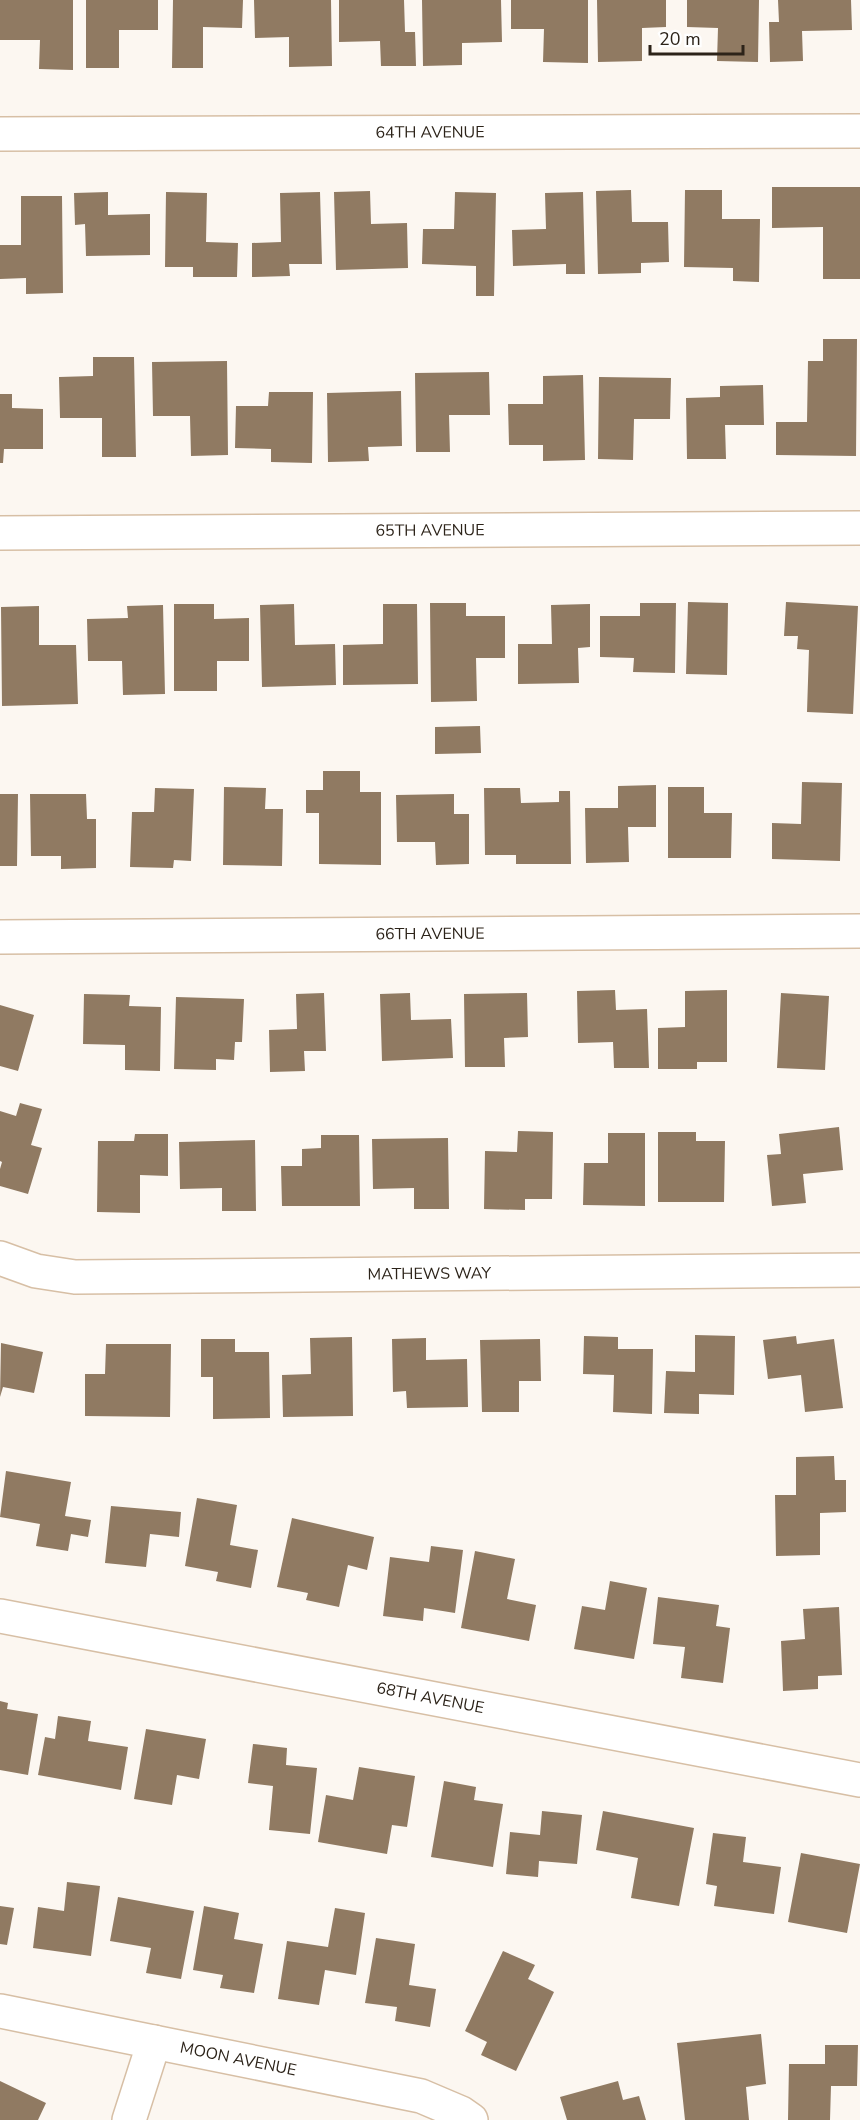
<svg xmlns="http://www.w3.org/2000/svg" width="860" height="2120" font-family="'Nunito Sans',sans-serif">
<style>
.building{fill:#907a62}
.lines{fill:none;stroke-linecap:round;stroke-linejoin:round}
.street-casing{stroke:#d7bfa5;stroke-width:36}
.secondary-casing{stroke:#d7bfa5;stroke-width:36}
.street{stroke:#fff;stroke-width:33}
.secondary{stroke:#fff;stroke-width:33}
.labels{text-anchor:middle;dominant-baseline:central;stroke-width:4.5;stroke-linejoin:round;paint-order:stroke}
.street-label{font-size:16px;fill:#2c2319;stroke:#fff}
</style>
<rect width="100%" height="100%" fill="#fcf7f1"/>
<path class="building" d="M0 0H73V70L39 69 40 40H0Z
M86 0H158V30H119V68H86Z
M173 0H243L242 28 203 27V68H172Z
M254 0H331L332 66 289 67V37L255 38Z
M339 0H404L405 32H415L416 66H381L380 41 339 42Z
M422 0H501L502 42 462 43V65L423 66Z
M511 0H588V63L543 62 544 29H511Z
M597 0H666V27L642 28V61L598 62Z
M687 0H759L758 62 717 61 718 28 687 27Z
M778 0H851L852 30 802 31 803 61 770 62 769 22H779Z
M772 187H860V279H823V227L772 228Z
M631 190 632 222H668L669 262 641 263V273L598 274 596 191Z
M685 190H722V219H760L759 282 733 281V268L684 267Z
M370 191 371 224 407 223 408 268 336 270 334 192Z
M108 192V215L150 214V255L86 256 85 224 75 225 74 193Z
M166 192 207 193 206 242 238 243 237 277H193V267H165Z
M320 192 322 264H289L290 276 252 277V243L281 242 280 193Z
M455 192 496 193 494 296H476V266L422 264 423 229H454Z
M583 192 585 274H566V264L513 266 512 230 546 229 545 193Z
M21 196H62L63 293 26 294V278L0 279V245H21Z
M823 339H857L856 456 776 455V422H807L808 361H823Z
M93 357H134L136 457H102V418H60L59 377 93 376Z
M227 361 228 455 191 456 190 416H153L152 362Z
M489 372 490 415H449L450 452H416L415 373Z
M583 375 585 460 543 461V445H509L508 404H543V376Z
M599 377 671 378 670 419H634L633 460 598 459Z
M763 385 764 425H725L726 459H687L686 398 720 397V386Z
M401 391 402 446 368 447 369 461 328 462 327 393Z
M269 392H313L312 463 271 462V449L235 448 236 406H268Z
M0 394H12V408L43 409V449H4L3 463H0Z
M688 602 728 603 727 675 686 674Z
M786 602 858 606 853 714 807 712 809 650 797 649 798 636H784Z
M430 603H466V616H505V658H476L477 701 431 702Z
M640 603H676L675 673 633 672 634 658 600 657V616H640Z
M174 604H214V619L249 618V661H217V691H174Z
M294 604 295 645 335 644 336 685 262 687 260 605Z
M383 604H417L418 684 343 685V645L383 644Z
M590 604V647L578 648 579 683 518 684V644H552L551 605Z
M163 605 165 694 123 695 122 661H88L87 619 128 618 127 606Z
M39 606V645H76L78 704 2 706 1 607Z
M480 726 481 753 435 754V727Z
M323 771H360V792H381V865L319 864V813H306V790H323Z
M802 782 842 783 840 861 772 859V823L801 824Z
M656 785V827H628L629 862 586 863 585 808H618V786Z
M224 787 266 788 265 809H283L282 866 223 865Z
M668 787H704V813H732L731 858H668Z
M155 788 194 789 191 861 174 860 173 868 130 867 132 812H154Z
M484 788H520L521 803 559 802V791H570L571 864H516V855H485Z
M0 794H18L17 866H0Z
M30 794H86L87 819H96V868L61 869V856H31Z
M454 794V814H469V864L436 865 435 842H397L396 795Z
M615 990 616 1010 647 1009 649 1068H614L613 1042 578 1043 577 991Z
M727 990V1062H697V1069H658V1028L685 1027V991Z
M324 993 326 1051H304L305 1071 270 1072 269 1030 297 1029 296 994Z
M410 993 411 1020 451 1019 453 1058 382 1061 380 994Z
M527 993 528 1037 504 1038 505 1067H465L464 994Z
M781 993 829 996 825 1070 777 1068Z
M84 994 130 995 129 1006 161 1007 160 1071 125 1070V1045L83 1044Z
M176 997 244 999 242 1042H235L234 1060 216 1059V1070L174 1069Z
M0 1005 34 1015 18 1071 0 1066Z
M20 1103 42 1109 31 1145 42 1148 28 1194 0 1186V1169L2 1162 0 1161V1111L16 1116Z
M839 1127 843 1170 803 1174 806 1203 772 1206 767 1155 781 1154 779 1134Z
M518 1131 553 1132 552 1199H525V1210L484 1209 485 1151 517 1152Z
M658 1132H696V1141H725L724 1202H658Z
M608 1133H645V1206L583 1205 584 1163H608Z
M135 1134H168V1176L140 1175V1213L97 1212 98 1141H134Z
M321 1135H359L360 1206H282L281 1166H302V1149L321 1148Z
M448 1138 449 1209H414V1188L373 1189 372 1139Z
M255 1140 256 1211H222V1188L180 1189 179 1142Z
M695 1335 735 1336 734 1395 699 1394V1414L664 1413 666 1371 695 1372Z
M584 1336 618 1337V1349H653L652 1414 613 1412 614 1375 583 1374Z
M796 1336 797 1344 834 1339 843 1408 805 1412 801 1375 768 1379 763 1340Z
M352 1337 353 1416 283 1417 282 1375 311 1374 310 1338Z
M426 1338V1360L467 1359 468 1407 407 1408 406 1391 393 1392 392 1339Z
M201 1339H235V1352H269L270 1418 213 1419V1377H201Z
M540 1339 541 1381H519V1412H482L480 1340Z
M1 1343 43 1352 34 1393 3 1387 0 1397Z
M106 1344H171L170 1417 85 1416V1374H105Z
M834 1456 835 1480H846V1512L820 1513V1555L776 1556 775 1495H796V1457Z
M6 1471 71 1482 65 1516 91 1520 88 1537 71 1534 68 1551 36 1546 40 1524 0 1517Z
M197 1498 237 1505 230 1545 258 1550 251 1588 216 1581 218 1572 185 1566Z
M111 1506 181 1512 179 1537 150 1534 146 1567 105 1563Z
M292 1518 374 1537 367 1570 348 1565 339 1607 306 1600 308 1593 277 1587Z
M431 1546 463 1550 455 1613 424 1608 423 1621 383 1616 390 1557 429 1562Z
M475 1551 515 1559 507 1599 536 1605 529 1641 461 1628Z
M610 1581 647 1588 634 1659 574 1649 582 1606 605 1610Z
M658 1597 719 1605 716 1626 730 1628 723 1683 681 1678 685 1647 653 1644Z
M839 1607 842 1675 818 1676V1689L783 1691 781 1641 805 1639 803 1609Z
M0 1701 8 1703 7 1709 38 1714 28 1775 0 1770Z
M58 1716 91 1721 88 1741 128 1747 121 1790 38 1775 45 1737 55 1739Z
M146 1729 206 1739 199 1779 177 1775 172 1805 134 1799Z
M253 1744 287 1748 286 1765 317 1768 310 1834 269 1830 273 1786 248 1783Z
M359 1767 415 1776 407 1827 392 1825 387 1854 318 1842 326 1795 353 1800Z
M444 1781 476 1787 474 1800 503 1804 493 1867 431 1857Z
M542 1811 582 1815 577 1864 539 1861 538 1877 506 1874 510 1832 540 1835Z
M603 1811 694 1828 679 1906 631 1898 638 1858 596 1850Z
M713 1833 746 1837 743 1862 781 1867 774 1914 714 1906 717 1886 706 1884Z
M801 1853 860 1864 847 1933 788 1922Z
M67 1882 100 1886 91 1956 33 1948 38 1907 64 1911Z
M118 1897 194 1911 181 1979 146 1973 151 1948 110 1941Z
M0 1906 14 1908 7 1945 0 1944Z
M204 1906 239 1913 234 1939 263 1944 254 1993 220 1988 223 1975 193 1970Z
M335 1908 365 1913 356 1975 325 1970 319 2005 278 1999 287 1941 328 1947Z
M376 1938 415 1944 409 1985 436 1989 430 2027 395 2021 397 2007 365 2003Z
M503 1951 535 1965 528 1979 554 1992 516 2071 481 2055 487 2042 465 2031Z
M761 2034 766 2084 746 2087 749 2120H685L677 2043Z
M825 2045H858L857 2086H831L830 2120H788L789 2064H825Z
M0 2081 46 2103 38 2120H0Z
M618 2081 623 2100 639 2096 646 2120H567L560 2097Z"/>
<g class="lines">
<defs>
<g id="street">
<path id="s1" d="M0 134 860 131"/>
<path id="s2" d="M0 533 860 528"/>
<path id="s3" d="M0 937 860 931"/>
<path id="s4" d="M0 1258 36 1271 75 1277 860 1270"/>
<path id="s5" d="M0 2011 421 2096 461 2113 471 2120"/>
<path d="M129 2120 154 2042"/>
</g>
<g id="secondary">
<path id="s6" d="M0 1616 860 1780"/>
</g>
</defs>
<use href="#street" class="street-casing"/>
<use href="#secondary" class="secondary-casing"/>
<use href="#street" class="street"/>
<use href="#secondary" class="secondary"/>
</g>
<g class="labels">
<g class="street-label">
<text stroke="none"><textPath href="#s1" startOffset="430">64TH AVENUE</textPath></text>
<text stroke="none"><textPath href="#s2" startOffset="430">65TH AVENUE</textPath></text>
<text stroke="none"><textPath href="#s3" startOffset="430">66TH AVENUE</textPath></text>
<text stroke="none"><textPath href="#s4" startOffset="432">MATHEWS WAY</textPath></text>
<text stroke="none"><textPath href="#s6" startOffset="438">68TH AVENUE</textPath></text>
<text stroke="none"><textPath href="#s5" startOffset="243">MOON AVENUE</textPath></text>
</g>
</g>
<path d="M650 45v9h93v-9" fill="none" stroke="#2c2319" stroke-width="3"/>
<text x="659" y="45" font-size="18" fill="#2c2319" stroke="#ffffff" stroke-width="4.5" paint-order="stroke">20 m</text>
</svg>
